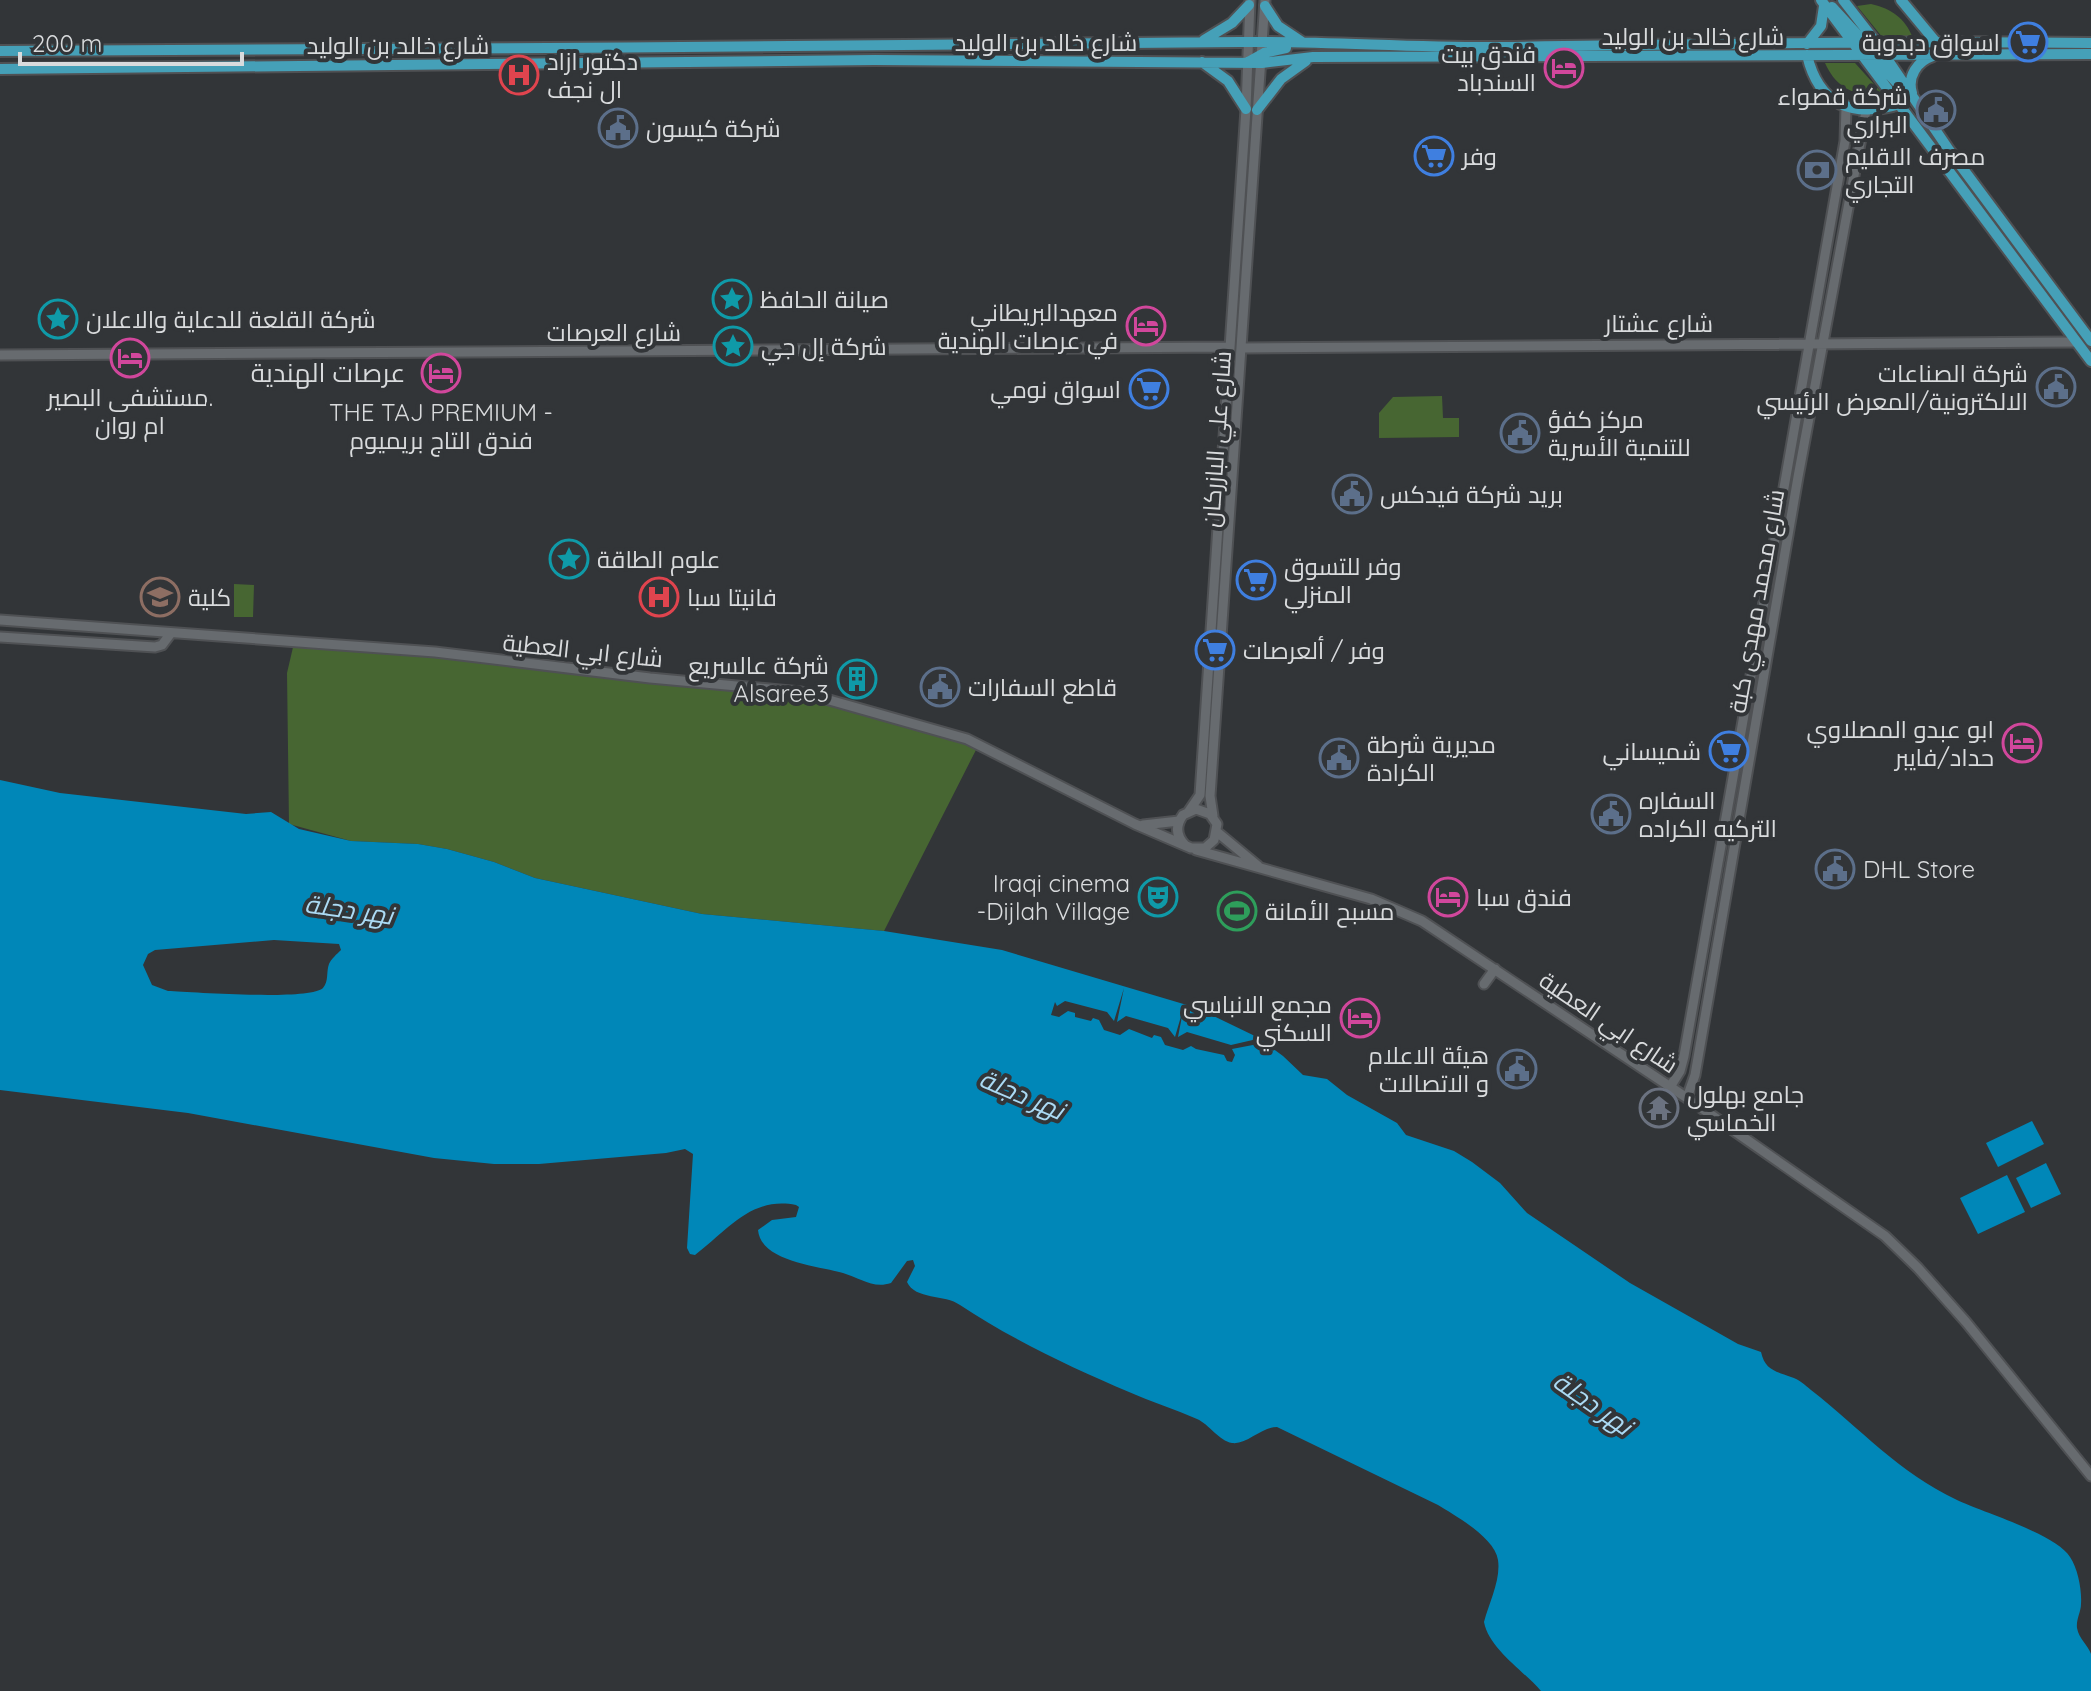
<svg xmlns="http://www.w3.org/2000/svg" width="2091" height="1691" font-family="Quicksand,Cairo,sans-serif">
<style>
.green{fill:#476632}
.water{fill:#0087b8;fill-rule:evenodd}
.pier{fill:#323538}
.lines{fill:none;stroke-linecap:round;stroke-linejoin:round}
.secondary-casing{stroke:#4f5154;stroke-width:13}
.primary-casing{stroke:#4f5154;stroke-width:14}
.secondary{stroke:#676b6f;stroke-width:9}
.primary{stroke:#45a0b8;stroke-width:10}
.labels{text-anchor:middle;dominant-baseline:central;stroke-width:8;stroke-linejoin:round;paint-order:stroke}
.street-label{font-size:24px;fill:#d9dbdd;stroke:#323538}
.poi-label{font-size:24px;fill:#d9dbdd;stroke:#323538;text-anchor:start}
.neighbourhood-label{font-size:26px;fill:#d9dbdd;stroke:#323538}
.water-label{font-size:26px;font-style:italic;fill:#abdaf4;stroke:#323538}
</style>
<rect width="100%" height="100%" fill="#323538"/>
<path class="green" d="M1871 4C1892 9 1905 18 1913 38H1883L1857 6Z
M1825 63H1855L1882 93C1856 98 1836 88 1825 63Z
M1442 396 1443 418H1459V437L1379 438V413L1393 397Z
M234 584 254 585 253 617H234Z
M294 643 435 652 726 685 864 708 979 744 884 931 702 914 535 878 494 862 447 849 418 844 351 841 289 824 287 673Z"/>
<path class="water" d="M0 780 60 793 246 814 271 812 299 829 351 841 418 844 447 849 494 862 535 878 702 914 884 931 1002 950 1197 1008 1257 1037 1283 1056 1303 1075 1327 1079 1347 1095 1397 1123 1406 1135 1454 1151 1472 1162 1500 1183 1527 1213 1630 1283 1738 1344 1761 1352C1765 1370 1775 1371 1791 1377 1799 1379 1805 1385 1811 1390 1861 1429 1898 1472 1957 1500 1982 1512 2056 1534 2070 1557 2078 1569 2082 1590 2081 1604 2081 1612 2076 1619 2077 1628 2079 1639 2088 1645 2091 1654 2091 1664 2091 1681 2091 1691H1541C1524 1671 1489 1649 1484 1622 1489 1603 1501 1580 1498 1560 1495 1538 1456 1516 1438 1505L1277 1427C1261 1427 1247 1445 1232 1443 1219 1441 1209 1424 1197 1419 1175 1409 1151 1402 1129 1392 1074 1369 1009 1338 960 1305 945 1294 915 1300 907 1282L915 1266 913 1260 907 1261 891 1283C873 1289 860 1278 843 1273 818 1266 761 1262 758 1230L772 1220 796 1217 799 1207 796 1205C751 1196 727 1231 695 1255L690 1254 687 1248 693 1154 685 1149 666 1153 539 1164H494L434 1158 188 1113 0 1090ZM274 940 339 944 341 950C337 954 331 959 329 964 326 972 329 981 323 988 310 1001 192 992 168 991L152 985 143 965 148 954 155 950Z
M2032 1121 2044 1144 1998 1167 1986 1143Z
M2046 1163 2061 1194 2031 1208 2016 1178Z
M2007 1175 2025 1212 1978 1234 1960 1198Z"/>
<path class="pier" d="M1124 988 1117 1022 1126 1016 1168 1028 1175 1037 1184 1006 1178 1037 1187 1032 1231 1045 1257 1039 1258 1044 1232 1049 1235 1055 1232 1062 1227 1061 1224 1055 1196 1049 1191 1046 1183 1050 1165 1045 1161 1037 1154 1035 1152 1038 1129 1029 1120 1035 1104 1030 1099 1020 1093 1018 1091 1021 1075 1017V1013L1068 1011 1059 1017 1051 1015 1055 1002 1057 1006 1065 1001 1107 1012 1114 1021Z"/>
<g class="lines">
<defs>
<path id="secondary" d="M1242 348 2077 342
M0 355 1228 347
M0 620 435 652 650 678 801 692 967 739 1135 824 1191 848H1205L1214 840 1217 824 1210 814 1196 809 1183 815C1175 826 1176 836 1185 845
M0 637 155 647 162 645 171 633
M1189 811 1200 795 1246 109 1250 0
M1213 816 1210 796 1265 0
M1143 825 1179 821
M1217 832 1258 866
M1196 850 1371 899 1422 921 1687 1098 1885 1236 1918 1268 1966 1322 2091 1476
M1484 984 1495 969
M1670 1087 1680 1071 1684 1056 1845 141 1846 107
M1687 1098 1695 1075 1798 477 1866 111"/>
<path id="primary" d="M1821 0 2091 361
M1843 0 1875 41 1949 150 2091 341
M1901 0 1935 41
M1265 6 1278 26 1302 42
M1832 7 1865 43
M1204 40 1232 23 1249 5
M1807 44 1821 26 1824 6
M0 51C413 49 827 47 1240 42 1327 41 1415 48 1503 47 1699 44 1895 41 2091 43
M1868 52 1898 84
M1807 55C1819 106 1853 118 1900 104
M1202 62 1228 81 1246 109
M1246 63 1264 53 1286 48
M0 69 875 60 1262 63 1313 57 2091 54
M1912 93C1907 77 1917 61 1933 56
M1257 110 1281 79 1306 61"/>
</defs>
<use href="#secondary" class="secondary-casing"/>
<use href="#primary" class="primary-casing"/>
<use href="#secondary" class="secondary"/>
<use href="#primary" class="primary"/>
</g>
<defs>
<symbol id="supermarket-ring" viewBox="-11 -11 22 22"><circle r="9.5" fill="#323538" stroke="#3f7fe0" stroke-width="1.5"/><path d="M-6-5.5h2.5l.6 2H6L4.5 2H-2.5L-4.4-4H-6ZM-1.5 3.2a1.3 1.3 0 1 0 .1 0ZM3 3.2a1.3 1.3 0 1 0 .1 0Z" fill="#3f7fe0"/></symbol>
<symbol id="hotel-ring" viewBox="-11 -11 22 22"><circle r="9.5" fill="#323538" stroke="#d1479c" stroke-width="1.5"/><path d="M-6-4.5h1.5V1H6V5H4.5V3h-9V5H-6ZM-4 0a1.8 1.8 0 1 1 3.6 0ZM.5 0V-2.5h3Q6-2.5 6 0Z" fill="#d1479c"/></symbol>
<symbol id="hospital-ring" viewBox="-11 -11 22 22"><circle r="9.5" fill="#323538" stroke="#e0444e" stroke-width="1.5"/><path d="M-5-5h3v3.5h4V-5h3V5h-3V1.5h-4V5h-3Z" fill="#e0444e"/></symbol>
<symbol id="civic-ring" viewBox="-11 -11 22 22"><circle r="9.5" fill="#323538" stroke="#5c6f8a" stroke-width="1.5"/><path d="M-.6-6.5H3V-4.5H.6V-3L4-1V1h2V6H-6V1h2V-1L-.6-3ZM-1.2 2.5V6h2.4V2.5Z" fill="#5c6f8a"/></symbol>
<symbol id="bank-ring" viewBox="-11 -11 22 22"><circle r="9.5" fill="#323538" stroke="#5c6f8a" stroke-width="1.5"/><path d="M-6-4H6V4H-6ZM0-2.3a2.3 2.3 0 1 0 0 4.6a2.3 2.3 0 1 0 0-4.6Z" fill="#5c6f8a"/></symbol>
<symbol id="sight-ring" viewBox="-11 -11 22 22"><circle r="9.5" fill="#323538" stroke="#0f9aa8" stroke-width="1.5"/><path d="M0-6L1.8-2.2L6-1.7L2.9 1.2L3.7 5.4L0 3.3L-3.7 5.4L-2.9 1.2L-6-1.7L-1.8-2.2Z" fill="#0f9aa8"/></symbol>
<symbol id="university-ring" viewBox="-11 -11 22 22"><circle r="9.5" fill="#323538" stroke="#8d6e63" stroke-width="1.5"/><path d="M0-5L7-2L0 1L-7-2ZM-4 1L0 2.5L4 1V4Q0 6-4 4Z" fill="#8d6e63"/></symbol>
<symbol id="building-ring" viewBox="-11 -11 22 22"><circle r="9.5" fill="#323538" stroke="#0f9aa8" stroke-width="1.5"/><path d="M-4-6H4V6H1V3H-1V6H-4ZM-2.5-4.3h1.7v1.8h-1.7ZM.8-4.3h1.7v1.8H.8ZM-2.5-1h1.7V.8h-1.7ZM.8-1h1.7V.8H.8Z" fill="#0f9aa8"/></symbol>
<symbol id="theatre-ring" viewBox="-11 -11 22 22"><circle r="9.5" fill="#323538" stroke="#0f9aa8" stroke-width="1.5"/><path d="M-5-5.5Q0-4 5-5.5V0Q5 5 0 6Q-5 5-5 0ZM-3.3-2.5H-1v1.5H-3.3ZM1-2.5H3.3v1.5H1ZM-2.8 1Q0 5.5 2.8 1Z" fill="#0f9aa8"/></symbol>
<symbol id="stadium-ring" viewBox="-11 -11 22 22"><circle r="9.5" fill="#323538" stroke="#2e9e5b" stroke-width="1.5"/><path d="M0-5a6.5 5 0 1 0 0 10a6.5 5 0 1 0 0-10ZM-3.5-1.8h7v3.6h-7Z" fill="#2e9e5b"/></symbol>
<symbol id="temple-ring" viewBox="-11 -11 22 22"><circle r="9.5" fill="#323538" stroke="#6b7280" stroke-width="1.5"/><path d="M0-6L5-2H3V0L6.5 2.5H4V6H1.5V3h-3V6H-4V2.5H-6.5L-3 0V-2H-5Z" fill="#6b7280"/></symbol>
</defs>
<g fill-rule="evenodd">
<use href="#supermarket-ring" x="2006" y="20" width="44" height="44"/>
<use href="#hotel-ring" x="1542" y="46" width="44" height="44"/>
<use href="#hospital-ring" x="497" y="53" width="44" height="44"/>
<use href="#civic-ring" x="1914" y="88" width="44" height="44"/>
<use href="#civic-ring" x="596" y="106" width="44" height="44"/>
<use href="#supermarket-ring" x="1412" y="134" width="44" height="44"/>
<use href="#bank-ring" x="1795" y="148" width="44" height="44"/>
<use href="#sight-ring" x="710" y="277" width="44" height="44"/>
<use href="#sight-ring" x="36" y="297" width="44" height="44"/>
<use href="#hotel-ring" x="1124" y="304" width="44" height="44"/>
<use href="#sight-ring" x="711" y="324" width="44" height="44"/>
<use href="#hotel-ring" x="108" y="336" width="44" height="44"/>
<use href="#hotel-ring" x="419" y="351" width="44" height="44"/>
<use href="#civic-ring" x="2034" y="365" width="44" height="44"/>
<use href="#supermarket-ring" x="1127" y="367" width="44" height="44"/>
<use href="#civic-ring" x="1498" y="411" width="44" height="44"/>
<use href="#civic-ring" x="1330" y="472" width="44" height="44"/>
<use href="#sight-ring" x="547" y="537" width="44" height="44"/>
<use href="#supermarket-ring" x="1234" y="558" width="44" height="44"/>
<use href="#university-ring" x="138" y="575" width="44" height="44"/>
<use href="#hospital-ring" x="637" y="575" width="44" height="44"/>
<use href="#supermarket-ring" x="1193" y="628" width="44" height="44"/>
<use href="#building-ring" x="835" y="657" width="44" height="44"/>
<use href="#civic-ring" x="918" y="665" width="44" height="44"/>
<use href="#hotel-ring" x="2000" y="721" width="44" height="44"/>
<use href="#supermarket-ring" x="1707" y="729" width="44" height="44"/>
<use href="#civic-ring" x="1317" y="736" width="44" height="44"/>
<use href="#civic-ring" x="1589" y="792" width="44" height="44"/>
<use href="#civic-ring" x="1813" y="847" width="44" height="44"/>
<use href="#theatre-ring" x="1136" y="875" width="44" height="44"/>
<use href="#hotel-ring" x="1426" y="875" width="44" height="44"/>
<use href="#stadium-ring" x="1215" y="889" width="44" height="44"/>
<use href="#hotel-ring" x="1338" y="996" width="44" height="44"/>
<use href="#civic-ring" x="1495" y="1047" width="44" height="44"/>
<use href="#temple-ring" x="1637" y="1086" width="44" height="44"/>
</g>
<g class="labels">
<g class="street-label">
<text x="1693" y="36">شارع خالد بن الوليد</text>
<text x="1046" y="42">شارع خالد بن الوليد</text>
<text x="398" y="45">شارع خالد بن الوليد</text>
<text x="1659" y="323">شارع عشتار</text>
<text x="614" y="332">شارع العرصات</text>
<text transform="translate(1216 439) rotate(-86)">شارع علي البازركان</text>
<text transform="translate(1756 601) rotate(-80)">شارع محمد مهدي كبة</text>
<text transform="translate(583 650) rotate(6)">شارع ابي العطية</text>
<text transform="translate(1609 1022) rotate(34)">شارع ابي العطية</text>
</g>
<g class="poi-label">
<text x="2000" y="42" text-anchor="end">اسواق دبدوبة</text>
<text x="1536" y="54" text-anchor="end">فندق بيت<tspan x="1536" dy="28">السندباد</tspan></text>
<text x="547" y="61">دكتور ازاد<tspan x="547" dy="28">ال نجف</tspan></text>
<text x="1908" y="96" text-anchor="end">شركة قصواء<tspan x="1908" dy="28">البراري</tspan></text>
<text x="646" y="128">شركة كيسون</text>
<text x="1462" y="156">وفر</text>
<text x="1845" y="156">مصرف الاقليم<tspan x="1845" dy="28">التجاري</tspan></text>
<text x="760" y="299">صيانة الحافظ</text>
<text x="1118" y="312" text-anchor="end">معهدالبريطاني<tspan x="1118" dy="28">في عرصات الهندية</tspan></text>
<text x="86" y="319">شركة القلعة للدعاية والاعلان</text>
<text x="761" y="346">شركة إل جي</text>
<text x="2028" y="373" text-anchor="end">شركة الصناعات<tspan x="2028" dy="28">الالكترونية/المعرض الرئيسي</tspan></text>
<text x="1121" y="389" text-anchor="end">اسواق نومي</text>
<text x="130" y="397" text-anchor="middle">مستشفى البصير.<tspan x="130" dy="28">ام روان</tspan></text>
<text x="441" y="412" text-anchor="middle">THE TAJ PREMIUM -<tspan x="441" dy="28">فندق التاج بريميوم</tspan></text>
<text x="1548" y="419">مركز كفؤ<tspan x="1548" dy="28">للتنمية الأسرية</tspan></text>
<text x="1380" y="494">بريد شركة فيدكس</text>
<text x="597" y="559">علوم الطاقة</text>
<text x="1284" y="566">وفر للتسوق<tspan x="1284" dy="28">المنزلي</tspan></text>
<text x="188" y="597">كلية</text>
<text x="687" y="597">فانيتا سبا</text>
<text x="1243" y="650">وفر / ألعرصات</text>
<text x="829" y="665" text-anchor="end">شركة عالسريع<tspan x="829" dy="28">Alsaree3</tspan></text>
<text x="968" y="687">قاطع السفارات</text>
<text x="1994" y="729" text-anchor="end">ابو عبدو المصلاوي<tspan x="1994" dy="28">حداد/فايبر</tspan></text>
<text x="1367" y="744">مديرية شرطة<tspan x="1367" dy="28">الكرادة</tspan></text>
<text x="1701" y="751" text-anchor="end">شميساني</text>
<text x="1639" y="800">السفاره<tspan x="1639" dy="28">التركيه الكراده</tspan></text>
<text x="1863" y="869">DHL Store</text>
<text x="1130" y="883" text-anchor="end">Iraqi cinema<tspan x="1130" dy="28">-Dijlah Village</tspan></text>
<text x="1476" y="897">فندق سبا</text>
<text x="1265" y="911">مسبح الأمانة</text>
<text x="1332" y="1004" text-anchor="end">مجمع الانباسي<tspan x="1332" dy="28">السكني</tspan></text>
<text x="1489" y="1055" text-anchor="end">هيئة الاعلام<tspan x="1489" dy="28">و الاتصالات</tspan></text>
<text x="1687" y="1094">جامع بهلول<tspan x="1687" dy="28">الخماسي</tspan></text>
</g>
<g class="neighbourhood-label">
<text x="328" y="372">عرصات الهندية</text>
</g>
<g class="water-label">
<text transform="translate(349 909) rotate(8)">نهر دجلة</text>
<text transform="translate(1022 1094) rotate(23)">نهر دجلة</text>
<text transform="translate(1593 1403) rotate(35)">نهر دجلة</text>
</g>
</g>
<path d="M20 52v12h222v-12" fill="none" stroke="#d9dbdd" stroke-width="4"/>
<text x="32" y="52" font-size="24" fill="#d9dbdd" stroke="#323538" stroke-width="6" paint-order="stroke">200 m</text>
</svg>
